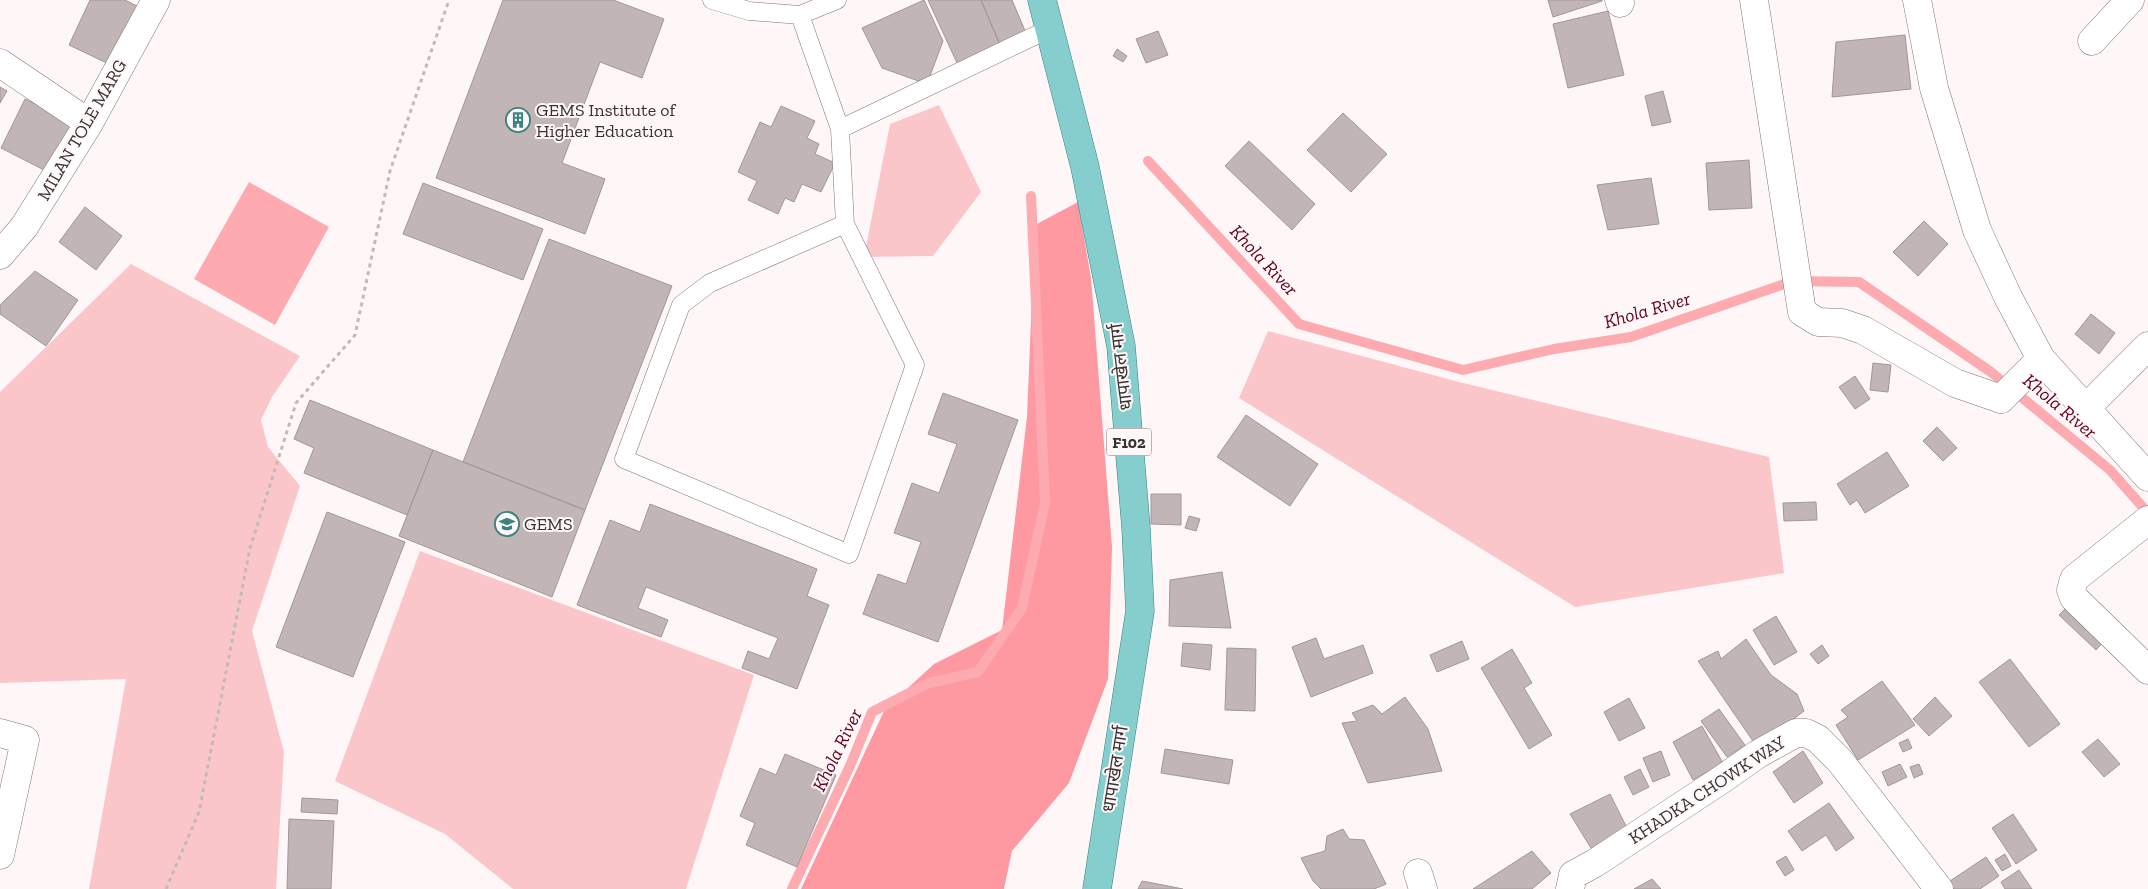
<svg xmlns="http://www.w3.org/2000/svg" width="2148" height="889" font-family="'Zilla Slab','Noto Sans Devanagari',serif">
<style>
.green{fill:#fbc6c9}
.forest{fill:#fe99a2}
.water{fill:#fdabb1}
.lines{fill:none;stroke-linecap:round;stroke-linejoin:round}
.stream{stroke:#fdabb1;stroke-width:10}
.building{fill:#c2b5b6;stroke:#a29697}
.service-casing{stroke:#807475;stroke-width:19}
.minor-casing{stroke:#807475;stroke-width:29}
.primary-casing{stroke:#358381;stroke-width:29}
.path{stroke:#c1baba;stroke-width:3;stroke-dasharray:4 4;stroke-linecap:butt}
.service{stroke:#fff;stroke-width:18}
.minor{stroke:#fff;stroke-width:28}
.primary{stroke:#85cecd;stroke-width:28}
.labels{text-anchor:middle;dominant-baseline:central;stroke-width:4;stroke-linejoin:round;paint-order:stroke}
.shield{fill:#fff7f7;stroke:#746e6e;stroke-width:1}
.shield-label{font-size:16px;font-weight:bold;fill:#383333}
.poi-label{font-size:18px;fill:#383333;stroke:#fff7f7;text-anchor:start}
.street-label{font-size:18px;fill:#383333;stroke:#fff7f7}
.water-label{font-size:19px;font-style:italic;fill:#5e021c;stroke:#fff7f7}
</style>
<rect width="100%" height="100%" fill="#fff7f7"/>
<path class="green" d="M939 105 981 192 933 256 864 257 890 124Z
M131 264 300 356 272 397 261 420 268 447 300 486 252 631 284 752 276 889H89L126 679 0 683V392Z
M1268 331 1459 382 1769 457 1784 573 1575 607 1239 398Z
M420 551 754 675 686 889H513L445 834 335 781Z"/>
<path class="forest" d="M1078 202 1091 278 1112 547 1108 679 1069 783 1012 851 1004 889H801L885 709 934 664 1002 630 1027 417 1035 225Z"/>
<path class="water" d="M249 182 329 227 275 325 194 279Z"/>
<g class="lines">
<path class="stream" d="M1148 161 1299 324 1463 370 1554 349 1631 337 1793 281 1859 282 1991 372 2110 470 2148 513
M792 889 850 766 872 712 929 683 978 672 1022 608 1045 503 1031 196"/>
</g>
<path class="building" d="M90 0H125L139 7 111 65 69 45Z
M503 0H613L664 19 642 78 600 62 562 163 605 179 585 234 436 178Z
M924 0 943 41 927 84 882 68 862 28Z
M928 0H981L1000 45 957 63Z
M981 0H1012L1026 33 1000 45Z
M1548 0H1602V1L1553 17Z
M1608 11 1624 75 1568 88 1553 24Z
M1158 31 1168 55 1146 63 1136 39Z
M1905 35 1911 89 1832 97 1836 42Z
M1117 49 1127 56 1123 62 1113 56Z
M0 87 7 91 0 103Z
M1663 91 1671 122 1652 126 1645 96Z
M25 99 75 123 50 173 1 148Z
M781 106 815 121 807 138 819 144 815 154 835 163 821 192 802 184 794 202 785 198 778 214 748 200 757 181 738 172 760 122 771 127Z
M1343 113 1387 154 1351 192 1307 150Z
M1249 141 1315 204 1292 230 1225 166Z
M1749 160 1752 208 1709 210 1706 163Z
M1651 178 1659 224 1608 230 1597 185Z
M423 183 543 229 523 280 403 234Z
M85 207 122 236 96 270 59 242Z
M1924 221 1948 244 1918 276 1893 252Z
M549 239 672 286 585 510 463 462Z
M35 271 78 300 46 346 0 314V305Z
M2091 314 2115 333 2099 354 2075 334Z
M1873 363 1891 365 1888 392 1870 390Z
M1855 376 1870 399 1855 409 1839 387Z
M943 393 1018 420 938 642 863 614 878 574 906 584 921 542 894 533 912 483 939 493 957 444 928 434Z
M310 400 433 450 407 515 304 473 314 448 294 439Z
M1246 415 1318 464 1290 506 1217 457Z
M1937 427 1957 448 1943 461 1923 441Z
M433 450 585 510 552 597 399 536Z
M1887 452 1909 486 1865 513 1857 500 1850 505 1837 484Z
M1151 494H1181V525L1151 524Z
M1816 502 1817 520 1784 521 1783 503Z
M650 504 817 569 807 596 829 605 797 689 742 668 748 651 769 659 778 638 646 587 638 608 668 620 661 637 577 605 610 520 640 532Z
M327 512 405 542 353 677 276 647Z
M1189 516 1200 519 1196 531 1185 528Z
M1222 572 1231 628 1169 626 1170 580Z
M2069 605 2105 640 2096 650 2059 615Z
M1776 616 1797 652 1774 665 1753 630Z
M1316 638 1324 659 1363 645 1373 673 1311 697 1292 647Z
M1746 639 1771 675 1797 694 1804 711 1757 747 1698 661 1718 651 1721 659Z
M1462 641 1469 659 1437 672 1430 655Z
M1183 643 1212 645 1210 670 1181 666Z
M1822 645 1829 656 1818 664 1810 654Z
M1227 648 1256 649 1255 711 1225 710Z
M1512 649 1532 683 1524 688 1552 735 1529 749 1481 668Z
M2010 659 2060 724 2029 747 1979 682Z
M1882 681 1915 725 1858 760 1836 725 1848 717 1841 710Z
M1405 697 1428 729 1442 771 1368 783 1342 723 1357 721 1352 713 1373 705 1382 714Z
M1935 697 1952 716 1929 736 1913 719Z
M1629 698 1645 728 1619 741 1604 712Z
M1719 709 1745 745 1727 757 1701 721Z
M1702 726 1723 763 1693 780 1673 742Z
M1908 739 1912 748 1903 752 1899 743Z
M2098 739 2120 764 2104 777 2082 752Z
M1165 749 1233 760 1229 784 1161 773Z
M1661 751 1670 775 1653 782 1643 758Z
M1803 751 1823 783 1794 803 1773 772Z
M785 754 836 775 797 867 746 845 755 823 740 816 760 768 776 775Z
M1900 764 1907 777 1888 786 1882 772Z
M1919 764 1923 774 1914 778 1910 767Z
M1640 769 1649 787 1633 795 1624 777Z
M1610 794 1628 830 1594 853 1570 814Z
M302 798 338 800 337 814 301 812Z
M1829 803 1854 838 1836 851 1826 835 1802 851 1788 831Z
M2013 814 2037 850 2016 864 1992 828Z
M289 819 334 821 331 889H287Z
M1343 829 1349 839 1364 840 1386 884 1374 889H1321L1313 881 1301 858 1325 851 1327 836Z
M1532 851 1551 873 1532 889H1473Z
M2005 854 2011 866 2002 871 1995 860Z
M1786 856 1794 870 1785 876 1776 862Z
M1986 857 1999 876 1980 889H1951L1947 883Z
M2019 870 2032 889H2005L2001 882Z
M1652 879 1661 889H1634Z
M1142 881 1158 884 1183 889H1138Z"/>
<g class="lines">
<defs>
<path id="service" d="M712 0 749 11 800 15
M837 0 800 15 840 129 845 224 915 365 849 554 624 459 681 305 710 283 845 224
M840 129 1049 29"/>
<path id="minor" d="M1619 0 1620 3
M1754 0 1802 312 1818 322 1842 323 1863 330 1955 383 2001 399 2041 359
M1917 0 1934 88 1977 230 2008 297 2041 359 2148 477
M2092 41 2130 0
M0 63 89 123
M0 255 24 227 89 123 156 0
M2086 408 2148 346
M2148 520 2074 579 2071 590 2074 598 2148 670
M0 733 25 740 0 855
M1418 873 1423 889
M1570 889 1573 875 1595 863 1721 780 1758 754 1796 733H1806L1818 739 1840 761 1939 889"/>
<path id="primary" d="M1042 0 1085 167 1121 346 1136 528 1140 611 1097 889"/>
</defs>
<use href="#service" class="service-casing"/>
<use href="#minor" class="minor-casing"/>
<use href="#primary" class="primary-casing"/>
<path class="path" d="M166 889 199 812 250 548 296 403 355 335 390 171 449 0"/>
<use href="#service" class="service"/>
<use href="#minor" class="minor"/>
<use href="#primary" class="primary"/>
</g>
<defs>
<symbol id="building-ring" viewBox="-11 -11 22 22"><circle r="9.5" fill="#fff7f7" stroke="#3a8381" stroke-width="1.5"/><path d="M-4-6H4V6H1V3H-1V6H-4ZM-2.5-4.3h1.7v1.8h-1.7ZM.8-4.3h1.7v1.8H.8ZM-2.5-1h1.7V.8h-1.7ZM.8-1h1.7V.8H.8Z" fill="#3a8381"/></symbol>
<symbol id="school-ring" viewBox="-11 -11 22 22"><circle r="9.5" fill="#fff7f7" stroke="#3a8381" stroke-width="1.5"/><path d="M0-5L7-2L0 1L-7-2ZM-4 1L0 2.5L4 1V4Q0 6-4 4Z" fill="#3a8381"/></symbol>
</defs>
<g fill-rule="evenodd">
<use href="#building-ring" x="504" y="106" width="28" height="28"/>
<use href="#school-ring" x="493" y="510" width="28" height="28"/>
</g>
<g class="labels">
<rect class="shield" x="1106.5" y="428.5" width="45" height="27" rx="4"/>
<g class="shield-label">
<text x="1129" y="442">F102</text>
</g>
<g class="poi-label">
<text x="536" y="110">GEMS Institute of<tspan x="536" dy="21">Higher Education</tspan></text>
<text x="524" y="524">GEMS</text>
</g>
<g class="street-label">
<text transform="translate(82 130) rotate(-60)">MILAN TOLE MARG</text>
<text transform="translate(1121 367) rotate(-97)">धापाखेल मार्ग</text>
<text transform="translate(1115 769) rotate(-81)">धापाखेल मार्ग</text>
<text transform="translate(1707 790) rotate(-33)">KHADKA CHOWK WAY</text>
</g>
<g class="water-label">
<text transform="translate(1264 260) rotate(47)">Khola River</text>
<text transform="translate(1647 310) rotate(-16)">Khola River</text>
<text transform="translate(2060 406) rotate(40)">Khola River</text>
<text transform="translate(837 750) rotate(-64)">Khola River</text>
</g>
</g>
</svg>
